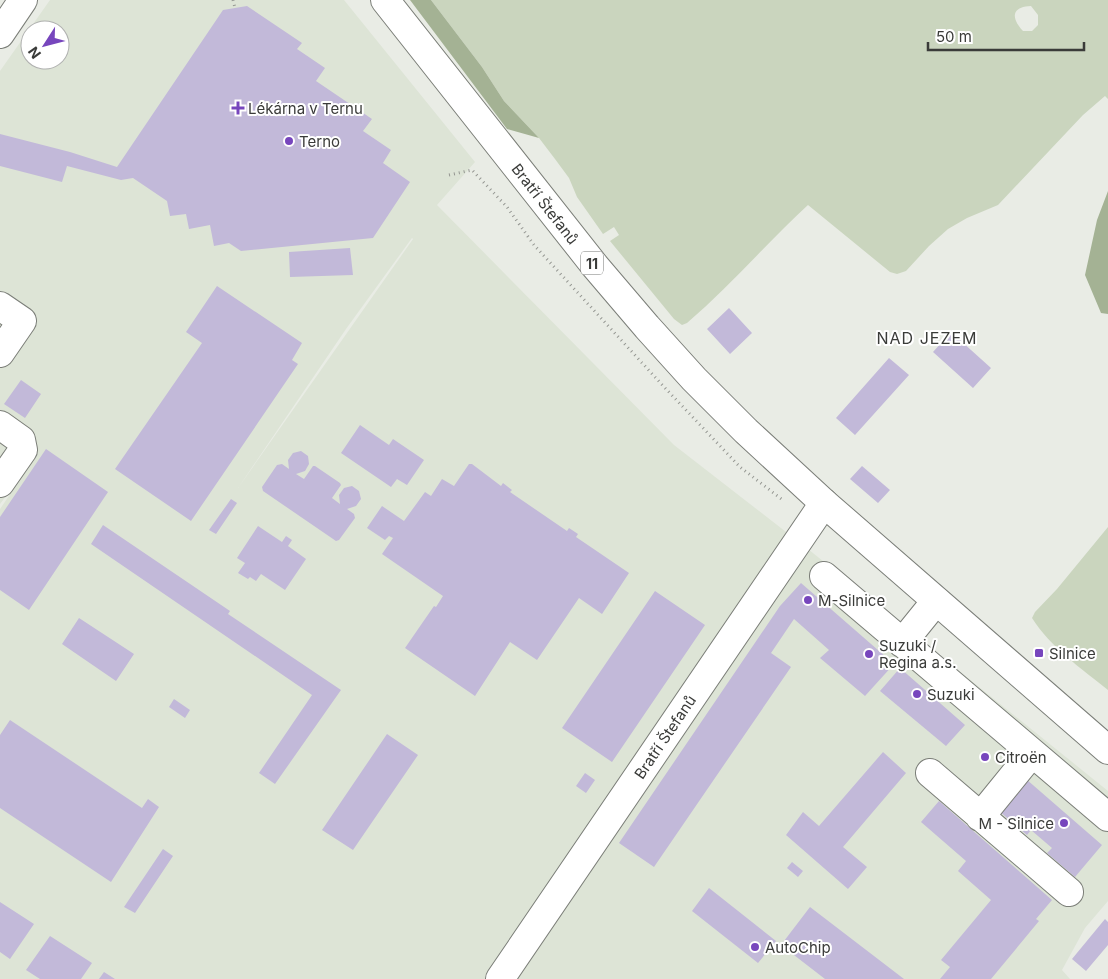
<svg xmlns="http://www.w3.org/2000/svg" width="1108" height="979" font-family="Inter,sans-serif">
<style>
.built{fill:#dde4d6;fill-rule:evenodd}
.green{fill:#cad5be;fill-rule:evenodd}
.forest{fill:#a4b294}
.building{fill:#c2b9d9}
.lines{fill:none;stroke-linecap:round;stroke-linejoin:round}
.minor-casing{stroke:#7b7e78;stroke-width:30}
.major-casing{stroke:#7b7e78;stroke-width:30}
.path{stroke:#959792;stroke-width:3;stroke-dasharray:1 4;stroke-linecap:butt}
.minor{stroke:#fff;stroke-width:28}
.major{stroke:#fff;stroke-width:28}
.poi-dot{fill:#7746bd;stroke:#fff;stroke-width:2}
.labels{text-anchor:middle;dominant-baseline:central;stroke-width:4;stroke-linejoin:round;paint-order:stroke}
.shield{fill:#fff;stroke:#757674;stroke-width:1}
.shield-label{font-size:14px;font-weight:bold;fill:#3a3b39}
.poi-label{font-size:15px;fill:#3a3b39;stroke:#fff;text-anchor:start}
.street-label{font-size:15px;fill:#3a3b39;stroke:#fff}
.neighbourhood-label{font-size:16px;letter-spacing:1px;fill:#3a3b39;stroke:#fff}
</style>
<rect width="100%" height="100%" fill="#e9ece5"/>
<path class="built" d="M50 0H344L475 162 437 205 674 445 808 549 1108 791V901L1085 928 1062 970 1070 979H0V509L35 458 0 504V71ZM30 30H60V60H30ZM412 238 413 239 238 488 346 329Z"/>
<path class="green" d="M431 0H1108V99L1105 96 1083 115 998 205 967 218 948 229 929 246 906 271 897 274 890 272 808 205C767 243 730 286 687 323L682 325 674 319 610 241 619 235 614 227 603 234 577 197 569 178 555 159 539 138 504 101 482 67ZM1031 6 1038 15V25L1032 31H1023C1011 18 1011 7 1031 6Z
M1108 527V690C1082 669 1050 647 1032 618L1035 612 1057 589Z"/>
<path class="forest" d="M410 0H431L482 67 504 101 539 138 507 129Z
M1108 191V314L1101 313 1085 275 1097 220Z"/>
<path class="building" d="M247 6 302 43 297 49 325 68 316 81 372 119 363 131 391 150 383 163 410 182 373 238 241 251 229 243 214 246 210 225 189 229 186 214 170 216 167 201 133 178 121 180 67 166 62 182 0 166V134L70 152 117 167 223 10Z
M350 248 353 275 290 277 289 252Z
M217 286 302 343 292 360 298 364 191 521 115 469 202 343 186 332Z
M729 308 752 333 730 354 707 329Z
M951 332 991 368 973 388 933 352Z
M889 358 909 375 855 435 836 418Z
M21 380 41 394 25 418 4 404Z
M360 425 389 445 393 439 424 460 407 485 397 479 391 487 341 453Z
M46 449 108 492 29 610 0 590V517Z
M301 451 308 456 309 464 305 471 296 474 304 479 313 466H315L340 483 341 485 332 498 340 504 339 495 344 488 352 486 359 491 361 499 356 506 347 509 354 514 355 518 339 540 336 541 263 491 262 487 277 465 282 464 289 469 288 460 293 453Z
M469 464H472L501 486 503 483 512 490 510 492 567 531 569 528 578 534 576 537 629 573 602 614 579 598 537 660 510 642 475 696 405 648 434 606 436 607 443 596 382 554 393 538 389 536 385 540 367 528 382 506 404 521 425 492 431 496 442 479 454 486Z
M862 466 890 490 878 503 850 479Z
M231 499 237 503 216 534 209 530Z
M103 525 230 611 228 614 341 690 275 784 259 773 312 695 91 544Z
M258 526 282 542 286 536 292 540 288 546 306 559 285 590 261 574 256 581 250 577 248 579 238 573 245 563 237 558Z
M801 583 894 664 865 696 820 658 829 650 794 619 771 653 791 667 654 867 619 843 780 606Z
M655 591 705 625 612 762 562 728Z
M79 618 134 654 116 681 62 644Z
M900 668 965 725 946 746 880 691Z
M174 699 190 710 185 718 169 707Z
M10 720 142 808 148 799 159 807 111 882 0 808V735Z
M387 734 418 755 353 850 322 830Z
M883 752 906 773 843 847 867 867 848 889 786 835 803 812 819 826Z
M585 773 595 780 586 793 576 786Z
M1026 779 1102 845 1075 877 1047 853 1052 848 1031 830 1027 835 999 811Z
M939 801 1052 900 1036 919 1039 921 991 979H940L950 967 941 960 991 900 958 871 966 861 921 822Z
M163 849 173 856 135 913 124 907Z
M792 862 803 871 798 877 787 868Z
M709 888 776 941 758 963 692 911Z
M0 902 34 924 10 959 0 952Z
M810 907 904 979H825L781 945Z
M1105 919 1108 922V945L1086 971 1072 959Z
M50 936 92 963 81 979H40L26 970Z
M104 972 115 979H99Z"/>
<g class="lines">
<defs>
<path id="minor" d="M0 34 23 0
M0 306 22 321 0 353
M0 425 21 440 23 450 0 483
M824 576 1108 817
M902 643 936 601
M930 773 1069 892
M980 817 1032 753
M500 979 824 503"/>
<path id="major" d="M385 0 595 266 647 327 694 379 746 431 824 503 1108 750"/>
</defs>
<use href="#minor" class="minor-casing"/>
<use href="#major" class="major-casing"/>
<path class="path" d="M233 0 235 8
M449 175 472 170 507 207 534 245 666 389 740 467 784 501"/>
<use href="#minor" class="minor"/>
<use href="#major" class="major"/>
</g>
<g class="poi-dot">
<path d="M235.5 100.5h5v5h5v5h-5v5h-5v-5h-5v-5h5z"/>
<circle cx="289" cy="141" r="5"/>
<circle cx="808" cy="600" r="5"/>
<rect x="1034" y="648" width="10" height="10" rx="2.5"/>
<circle cx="869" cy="654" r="5"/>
<circle cx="917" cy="694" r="5"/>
<circle cx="985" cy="757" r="5"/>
<circle cx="1064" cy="823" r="5"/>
<circle cx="755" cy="947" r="5"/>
</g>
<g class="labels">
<rect class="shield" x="581" y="251.5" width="22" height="23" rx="4"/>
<g class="shield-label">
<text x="592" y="263">11</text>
</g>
<g class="poi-label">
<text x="248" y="108">Lékárna v Ternu</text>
<text x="299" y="141">Terno</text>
<text x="818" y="600">M-Silnice</text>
<text x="879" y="645">Suzuki /<tspan x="879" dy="17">Regina a.s.</tspan></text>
<text x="1049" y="653">Silnice</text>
<text x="927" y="694">Suzuki</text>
<text x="995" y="757">Citroën</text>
<text x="1054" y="823" text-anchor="end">M - Silnice</text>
<text x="765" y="947">AutoChip</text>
</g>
<g class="street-label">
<text transform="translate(545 204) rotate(52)">Bratří Štefanů</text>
<text transform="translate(665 737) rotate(-56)">Bratří Štefanů</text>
</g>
<g class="neighbourhood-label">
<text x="927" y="338">NAD JEZEM</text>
</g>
</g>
<g transform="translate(45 45) rotate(234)"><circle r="24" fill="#ffffff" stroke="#b0b1b0"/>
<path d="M0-4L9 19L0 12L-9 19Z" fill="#7746bd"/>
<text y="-8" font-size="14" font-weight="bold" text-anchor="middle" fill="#3a3b39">N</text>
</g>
<path d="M928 42v8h156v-8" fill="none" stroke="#3a3b39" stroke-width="2.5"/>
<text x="936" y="42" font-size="15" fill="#3a3b39" stroke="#ffffff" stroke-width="4" paint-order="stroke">50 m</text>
</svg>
